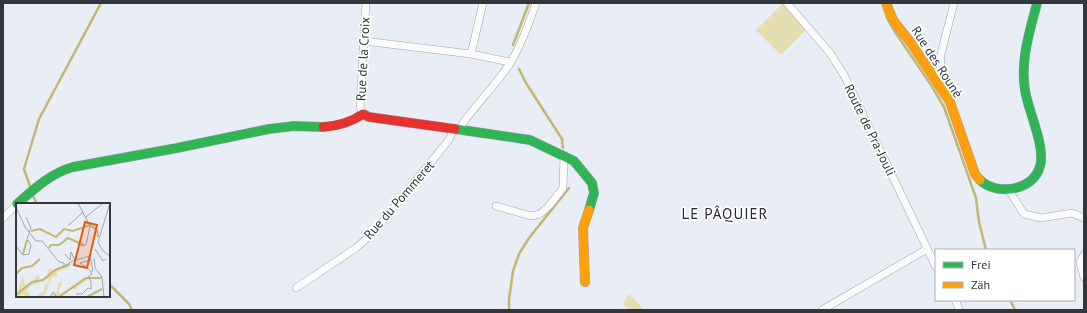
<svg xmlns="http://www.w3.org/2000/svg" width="1087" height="313" font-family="'PT Sans',sans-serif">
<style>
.green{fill:#e5deaf}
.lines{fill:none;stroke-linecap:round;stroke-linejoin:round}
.stream{stroke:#c2b770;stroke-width:2.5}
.street-casing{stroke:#a1a4ab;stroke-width:8}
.fast-casing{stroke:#a1a4ab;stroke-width:10}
.slow-casing{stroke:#a1a4ab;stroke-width:10}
.jam-casing{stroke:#a1a4ab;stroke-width:10}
.street{stroke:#fcfcfe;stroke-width:7}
.fast{stroke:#30b455;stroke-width:9}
.slow{stroke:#ff9f0a;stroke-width:9}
.jam{stroke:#e5322d;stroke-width:9}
.labels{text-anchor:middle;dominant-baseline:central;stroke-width:3.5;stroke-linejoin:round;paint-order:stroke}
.street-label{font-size:13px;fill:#33363c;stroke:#fff}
.quarter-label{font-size:15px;letter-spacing:1px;fill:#242b37;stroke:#fff}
.inset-river{fill:none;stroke:#c2b770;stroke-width:2}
.inset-road{fill:none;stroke:#a0a4ac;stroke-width:1}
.view{fill:#e8590c;fill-opacity:0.15;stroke:#e8590c;stroke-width:2}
.inset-edge{fill:none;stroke:#33363c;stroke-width:2}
</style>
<rect width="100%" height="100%" fill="#e9edf6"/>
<path class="green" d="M783 3 808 28 781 55 756 30Z
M629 294 644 310H629L623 304Z"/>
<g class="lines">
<path class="stream" d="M884 8 887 18 895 32 931 85 944 107 976 198 979 222 986 250
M513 45 529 3
M519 69 526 83 562 139 563 148
M31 189 24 169 39 119 101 3
M32 194 37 204
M109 284 129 304 132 310
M1010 300 1015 310
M509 310V299L513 271 519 254 529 238 569 188"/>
<defs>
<path id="street" d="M787 3 830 53 844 75 936 267
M364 41 471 54 510 62
M471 54 483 3
M939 85 941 54 954 3
M363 114 360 107 366 3
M460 131 463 123C478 102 497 84 511 62 522 43 529 24 536 3
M1008 189 1024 214 1041 218 1072 213 1084 218
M496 206 531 216 540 214 549 206 563 188 564 156
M3 218 17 204
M1084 255 1080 262 1084 277
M296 288 356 248 375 231 448 141 451 136 452 130
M955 300 957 304 959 310
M822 310 927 249"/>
<path id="fast" d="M455 129 530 140 574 161 592 183 594 193 589 210
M980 180C996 196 1034 191 1040 166 1046 147 1028 111 1025 90 1020 60 1030 31 1037 3
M17 204C34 189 51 173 73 167L177 148 269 129 294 126 323 127"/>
<path id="slow" d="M886 3 893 20 911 43 950 102 975 174 980 180
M585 282 583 228 589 210"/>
<path id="jam" d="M323 127C338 126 350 123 363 114L369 117 455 129"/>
</defs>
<use href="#street" class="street-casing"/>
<use href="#fast" class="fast-casing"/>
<use href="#slow" class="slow-casing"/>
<use href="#jam" class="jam-casing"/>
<use href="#street" class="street"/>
<use href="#fast" class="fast"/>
<use href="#slow" class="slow"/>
<use href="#jam" class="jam"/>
</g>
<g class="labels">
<g class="street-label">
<text transform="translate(363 59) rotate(-87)">Rue de la Croix</text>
<text transform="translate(937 62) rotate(57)">Rue des Rounè</text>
<text transform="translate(870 130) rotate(64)">Route de Pra-Jouli</text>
<text transform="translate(399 200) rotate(-49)">Rue du Pommeret</text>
</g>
<g class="quarter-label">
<text x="725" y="213">LE PÂQUIER</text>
</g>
</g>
<g transform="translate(16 203)">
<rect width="94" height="94" fill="#e9edf6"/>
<path d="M56 59 52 65 40 69 42 73 36 74 29 92 19 94 28 88 29 80 33 82 32 76 14 83 11 87 15 94 6 92 0 94 7 71 8 80 12 82 19 77V73L23 72 24 77 30 74 33 65 37 67ZM69 74 85 77 73 76 61 84 60 87 55 85 44 94H32L41 89V82L45 79 44 75 46 79 43 88 44 91Z" fill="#e5deaf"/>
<path class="inset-river" d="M15 28 24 26 40 34 48 26 57 28 74 22 81 27 82 34M33 45 35 42H43L52 35 68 42M7 51 11 37M0 71 6 65 16 63 24 56M0 92 16 79 27 77 39 67 54 61M43 94 70 75H85M71 94 86 86"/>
<path class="inset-road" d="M62 0 74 23 70 42 64 43M94 0 82 39 87 48 94 53M0 4 9 24 20 38H26L43 59 48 60V64L56 58 74 53M10 14 15 25 13 28M70 14 86 1M52 23 67 9M0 43 7 52 13 51 15 42 11 36 14 28M79 46 87 58 90 56M49 51 54 57 55 49 59 57M78 55 79 65 86 74 88 94M74 67 64 60 75 57M60 91H66L72 85 75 86V78L72 74 76 71 74 68H77L74 53M34 94 37 89 41 94"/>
<path class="view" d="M69 19 81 22 71 65 58 62Z"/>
<rect width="94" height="94" class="inset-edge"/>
</g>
<rect width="1087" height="313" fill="none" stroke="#33363c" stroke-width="8"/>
<rect x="935" y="249" width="140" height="52" fill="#ffffff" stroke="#adafb1"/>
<rect x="943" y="262" width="20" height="6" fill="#30b455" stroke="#adafb1"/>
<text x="971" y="269" font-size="12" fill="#33363c">Frei</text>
<rect x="943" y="282" width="20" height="6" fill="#ff9f0a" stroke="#adafb1"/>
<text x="971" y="289" font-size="12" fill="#33363c">Zäh</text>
</svg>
